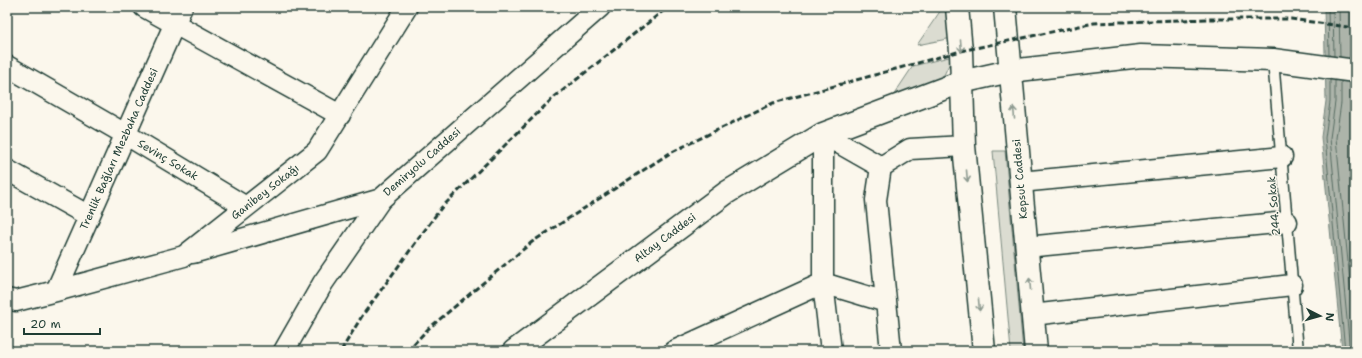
<svg xmlns="http://www.w3.org/2000/svg" width="1362" height="358" font-family="'Shantell Sans',sans-serif">
<style>
.green{fill:#dbdcd1;stroke:#7d8c82}
.water{fill:#adb4aa;stroke:#74847b}
.lines{fill:none;stroke-linecap:round;stroke-linejoin:round}
.shore{stroke:#586d63;stroke-width:1}
.service-casing{stroke:#1f3d34;stroke-width:13}
.minor-casing{stroke:#1f3d34;stroke-width:23}
.tertiary-casing{stroke:#1f3d34;stroke-width:25}
.secondary-casing{stroke:#1f3d34;stroke-width:25}
.service{stroke:#fbf7ec;stroke-width:10}
.minor{stroke:#fbf7ec;stroke-width:20}
.tertiary{stroke:#fbf7ec;stroke-width:22}
.secondary{stroke:#fbf7ec;stroke-width:22}
.rail{stroke:#1f3d34;stroke-width:3;stroke-dasharray:6 3;stroke-linecap:butt}
.oneway{stroke:#8d9a90}
.labels{text-anchor:middle;dominant-baseline:central;stroke-width:3;stroke-linejoin:round;paint-order:stroke}
.street-label{font-size:11px;fill:#1f3d34;stroke:#fbf7ec}
</style>
<rect width="100%" height="100%" fill="#fbf7ec"/>
<filter id="ink" filterUnits="userSpaceOnUse"><feTurbulence type="fractalNoise" baseFrequency=".025" numOctaves="2"/><feDisplacementMap in="SourceGraphic" scale="8" xChannelSelector="R" yChannelSelector="G"/><feConvolveMatrix kernelMatrix="1 2 1 2 8 2 1 2 1" color-interpolation-filters="sRGB"/></filter>
<g filter="url(#ink)">
<path class="green" d="M943 7H947L952 38 917 45Z
M953 56 944 75 932 84 893 96 913 66Z
M993 151H1005L1023 351H1011Z"/>
<path class="water" d="M1324 7H1355V351H1342L1321 137 1326 101Z"/>
<g class="lines">
<path class="shore" d="M1328 7 1329 55
M1333 7 1334 56
M1339 7 1340 57
M1330 80V102L1325 138 1345 351
M1335 80V102L1330 138 1350 351
M1341 81V103L1336 138 1355 334"/>
<defs>
<path id="service" d="M1273 60 1298 351"/>
<path id="minor" d="M144 7 340 115
M7 66 125 134 246 207
M7 170 89 216
M1020 182 1282 157
M1026 247 1287 222
M193 253 381 199 600 7
M56 291 182 7
M7 299 16 301 56 291 184 256 317 151 407 7
M1032 315 1292 285
M284 351 323 283 381 199
M674 351 823 283 886 302
M831 351 823 283V134L881 167
M891 351 876 200 881 167 910 149 964 146"/>
<path id="tertiary" d="M514 351 726 193 823 134 961 82 1010 71 1141 56 1273 60 1355 71"/>
<path id="secondary" d="M957 7 961 51 964 146 984 351
M1005 7 1036 351"/>
</defs>
<use href="#service" class="service-casing"/>
<use href="#minor" class="minor-casing"/>
<use href="#tertiary" class="tertiary-casing"/>
<use href="#secondary" class="secondary-casing"/>
<use href="#service" class="service"/>
<use href="#minor" class="minor"/>
<use href="#tertiary" class="tertiary"/>
<use href="#secondary" class="secondary"/>
<path class="rail" d="M341 351 362 316 441 208 552 99 668 7
M407 351 428 329 532 242 670 153 773 103 961 51 1094 23 1208 19H1291L1355 28"/>
</g>
<defs><path id="oneway-shaft" d="M-6 0H5M1.5-3L5.5 0L1.5 3" fill="none" stroke-width="1.6" stroke-linecap="round" stroke-linejoin="round"/></defs>
<g class="oneway">
<use href="#oneway-shaft" transform="translate(961 46) rotate(85)"/>
<use href="#oneway-shaft" transform="translate(1014 113) rotate(-95)"/>
<use href="#oneway-shaft" transform="translate(967 176) rotate(85)"/>
<use href="#oneway-shaft" transform="translate(1030 284) rotate(-95)"/>
<use href="#oneway-shaft" transform="translate(979 305) rotate(85)"/>
</g>
</g>
<g class="labels">
<g class="street-label">
<text transform="translate(119 149) rotate(-66)">Trenlik Bağları Mezbaha Caddesi</text>
<text transform="translate(168 160) rotate(31)">Sevinç Sokak</text>
<text transform="translate(422 162) rotate(-41)">Demiryolu Caddesi</text>
<text transform="translate(1020 179) rotate(-95)">Kepsut Caddesi</text>
<text transform="translate(265 192) rotate(-38)">Ganibey Sokağı</text>
<text transform="translate(1274 206) rotate(-95)">244. Sokak</text>
<text transform="translate(665 238) rotate(-37)">Altay Caddesi</text>
</g>
</g>
<rect width="1362" height="358" fill="none" stroke="#fbf7ec" stroke-width="24"/>
<rect x="12" y="12" width="1338" height="334" fill="none" stroke="#1f3d34" stroke-width="1.5" filter="url(#ink)"/>
<g transform="translate(1320 316) rotate(96)" stroke="#fbf7ec" stroke-width="3" paint-order="stroke">
<path d="M0-3L7 15L0 10L-7 15Z" fill="#1f3d34"/>
<text y="-6" font-size="11" font-weight="bold" text-anchor="middle" fill="#1f3d34">N</text>
</g>
<path d="M24 328v6h76v-6" fill="none" stroke="#1f3d34" stroke-width="2"/>
<text x="30" y="328" font-size="12" fill="#1f3d34" stroke="#fbf7ec" stroke-width="3" paint-order="stroke">20 m</text>
</svg>
